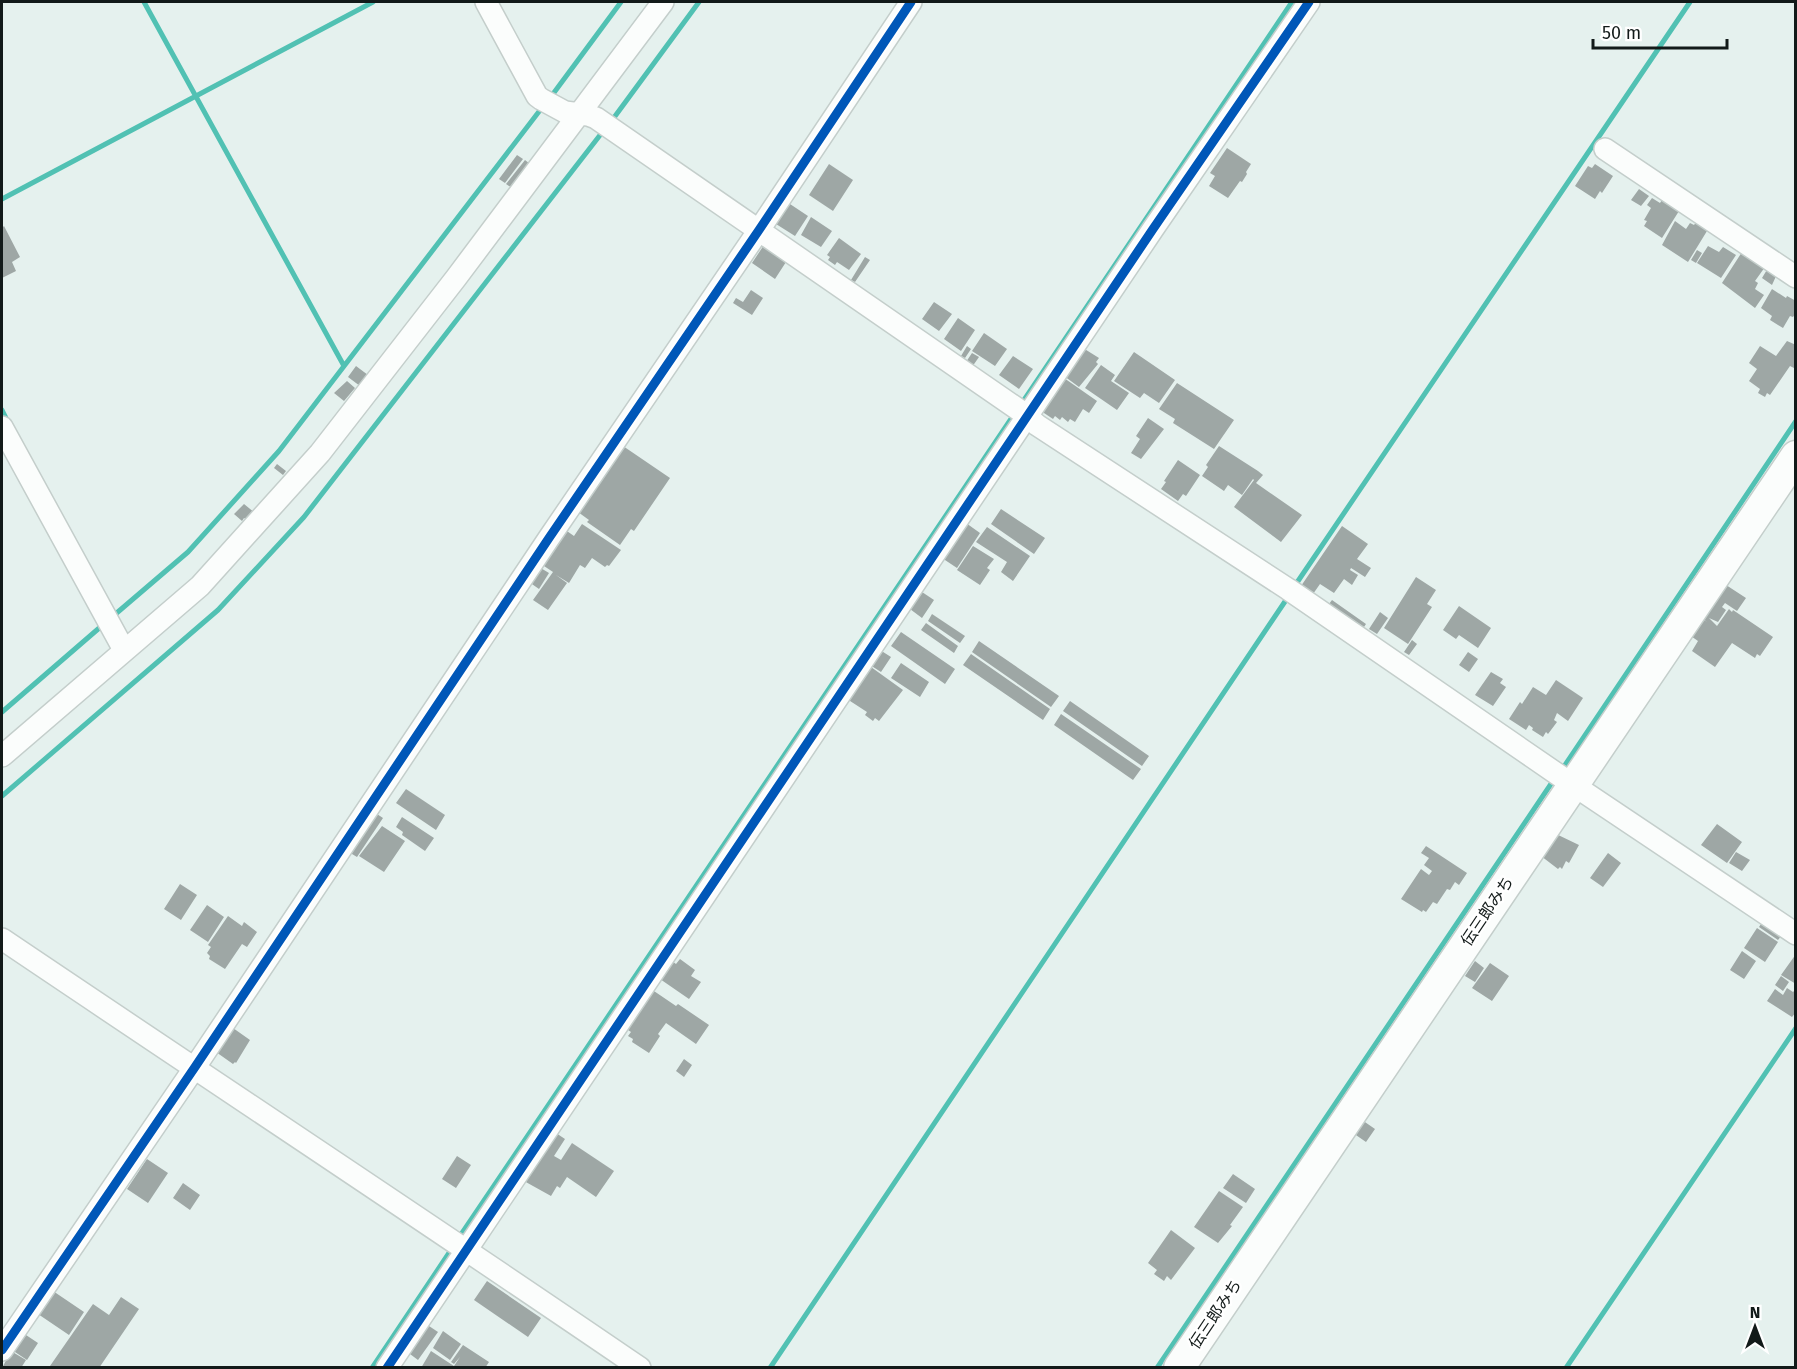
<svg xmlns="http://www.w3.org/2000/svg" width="1797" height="1369" font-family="'Fira Sans','Noto Sans JP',sans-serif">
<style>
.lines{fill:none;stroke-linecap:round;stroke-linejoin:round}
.stream{stroke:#51c1b3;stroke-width:5}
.building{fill:#9ea7a5}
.street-casing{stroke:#c4cecb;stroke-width:24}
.secondary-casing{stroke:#c4cecb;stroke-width:33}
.street{stroke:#fbfdfc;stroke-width:21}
.secondary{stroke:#fbfdfc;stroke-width:30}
.cycleway-casing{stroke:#fff;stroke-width:13}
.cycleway{stroke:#0057b8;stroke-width:9}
.labels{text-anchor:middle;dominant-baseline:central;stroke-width:5;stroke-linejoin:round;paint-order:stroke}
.street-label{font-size:16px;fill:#121a19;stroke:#fff}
</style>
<rect width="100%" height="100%" fill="#e5f1ee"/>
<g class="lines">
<path class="stream" d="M144 2 344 366
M550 98 621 2
M610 123 699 2
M2 199 373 2
M1020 406 1292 2
M2 410 8 422
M1296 584 1690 2
M112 617 188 552 279 451 544 105
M2 712 105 623
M1561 771 1796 421
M2 796 218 610 304 517 604 130
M458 1239 1015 413
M372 1368 453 1247
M770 1368 1286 600
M1157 1368 1555 778
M1566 1368 1796 1028"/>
</g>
<path class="building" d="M1227 148 1251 164 1246 172 1247 174 1242 182 1240 181 1228 198 1209 186 1215 176 1210 173Z
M517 155 523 159 505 183 499 179Z
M525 160 530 164 512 188 506 184Z
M829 164 853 180 833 211 809 195Z
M1595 164 1613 176 1602 193 1600 191 1595 199 1575 186 1588 166 1592 168Z
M1639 189 1649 196 1641 206 1631 200Z
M1652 198 1660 203 1662 200 1679 211 1662 238 1644 226 1647 221 1644 220 1651 208 1647 205Z
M790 204 808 216 795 236 776 224Z
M811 217 832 231 821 247 801 235Z
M1675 221 1686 229 1690 223 1694 225 1697 221 1706 227 1707 231 1688 262 1662 245Z
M4 226 20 257 12 262 16 271 2 278V228Z
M839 238 861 254 849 270 837 262 835 265 828 260 830 257 827 255Z
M764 245 786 262 775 279 752 263Z
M1708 246 1719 252 1723 247 1736 255 1721 278 1697 263Z
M1697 250 1702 253 1696 263 1691 260Z
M1742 252 1765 267 1755 281 1758 283 1755 289 1764 295 1755 308 1722 283Z
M865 257 870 260 855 282 851 280Z
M1768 268 1777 274 1772 285 1762 278Z
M1772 289 1786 298 1787 296 1796 301V313L1793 317 1790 316 1783 328 1770 320 1772 316 1761 308Z
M751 290 763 298 752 315 733 303 736 298 743 302Z
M934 302 952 314 939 331 922 319Z
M958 318 975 330 961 351 944 339Z
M984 333 1007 349 995 366 972 351Z
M1787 341 1796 345V369L1790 366 1770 395 1767 393 1765 397 1758 393 1760 389 1749 381 1757 369 1749 363 1760 346 1776 356Z
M967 346 971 349 965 358 961 356Z
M1083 348 1099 358 1096 362 1098 364 1079 387 1064 376Z
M1134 352 1175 380 1159 403 1144 393 1140 398 1114 381Z
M972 353 979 357 972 367 966 362Z
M1013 356 1033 369 1019 389 999 375Z
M1101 365 1115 375 1111 381 1129 393 1117 410 1085 388Z
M356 366 368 375 360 386 348 377Z
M1064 378 1097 401 1089 413 1083 409 1075 422 1070 419 1068 422 1062 417 1060 420 1055 416 1053 419 1041 411Z
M347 381 355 388 344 401 334 393Z
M1177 383 1234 420 1214 449 1173 423 1175 419 1159 409Z
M1148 418 1164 429 1141 459 1131 453 1140 439 1136 436Z
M623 446 670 478 634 531 631 529 620 545 587 522 589 520 578 512Z
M1219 446 1258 471 1263 475 1256 483 1302 515 1281 542 1234 507 1254 480 1253 479 1242 495 1228 485 1224 491 1202 476 1208 467 1206 465Z
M1178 460 1200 475 1186 496 1183 494 1178 501 1161 489 1166 482 1164 481Z
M277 464 286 471 283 475 274 468Z
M244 504 255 513 249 521 244 518 242 521 234 514Z
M1001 509 1045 538 1034 554 991 524Z
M966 523 980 533 957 568 942 558Z
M582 524 621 550 609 566 607 565 605 567 592 558 585 568 580 565 569 583 556 575 567 583 548 610 533 600 553 572 541 564 564 529 574 536Z
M1342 526 1368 544 1357 559 1371 568 1365 577 1351 568 1350 570 1358 575 1352 585 1344 579 1334 593 1320 584 1313 594 1301 586Z
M987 527 1030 556 1013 581 1001 572 1007 562 976 542Z
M973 546 994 559 987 568 990 570 980 585 957 570Z
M539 567 549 573 539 589 529 582Z
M1416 577 1436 590 1427 604 1432 607 1408 644 1384 628Z
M1723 583 1746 598 1737 611 1725 603 1722 607 1726 610 1718 622 1709 618 1717 626 1729 609 1732 612 1733 610 1773 637 1760 656 1757 654 1755 658 1732 643 1715 667 1692 651 1698 641 1688 634 1700 617 1707 622 1700 616Z
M922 592 934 600 922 618 910 609Z
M1332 600 1366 624 1364 627 1329 604Z
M1459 606 1491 628 1478 648 1459 635 1456 639 1443 630Z
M1380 612 1388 618 1377 634 1369 629Z
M932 614 965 636 960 643 928 621Z
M926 623 958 646 954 653 921 630Z
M901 632 955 669 945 684 891 646Z
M1412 640 1417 644 1409 655 1404 652Z
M979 641 1059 696 1051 707 972 652Z
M880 650 891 657 881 672 870 665Z
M1468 652 1478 659 1469 672 1459 665Z
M971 654 1050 709 1043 720 963 665Z
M901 663 929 682 920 697 891 678Z
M871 667 903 690 879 721 875 718 873 721 865 715 867 712 847 699Z
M1491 672 1503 679 1500 683 1506 687 1493 706 1475 695Z
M1556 680 1583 698 1568 721 1557 713 1554 720 1557 722 1548 734 1546 732 1543 737 1532 730 1533 728 1529 725 1526 730 1509 719 1520 702 1522 704 1533 687 1546 695Z
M1070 701 1149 756 1142 766 1063 711Z
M1061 714 1141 769 1133 780 1054 725Z
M406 789 445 815 436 830 396 803Z
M374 812 383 818 357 857 347 851Z
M402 817 434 838 425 851 402 835 403 832 396 827Z
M1717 824 1742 842 1727 863 1701 845Z
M382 826 405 841 384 872 359 856Z
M1554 833 1579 845 1569 863 1566 861 1562 869 1560 867 1558 869 1541 856Z
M1426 846 1467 873 1459 885 1455 882 1450 890 1447 889 1437 904 1433 902 1426 912 1423 910 1422 912 1401 899 1421 869 1429 875 1432 871 1424 865 1429 858 1421 853Z
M1736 852 1750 860 1742 871 1729 863Z
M1608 853 1621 863 1603 887 1590 878Z
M180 884 197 895 181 920 164 909Z
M207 905 224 917 208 942 190 930Z
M228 916 242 926 244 922 257 932 247 947 242 944 225 969 209 959 210 956 207 953 211 947 208 945Z
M1763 921 1782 935 1778 940 1759 927Z
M1757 928 1778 942 1765 962 1744 948Z
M1742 951 1756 961 1744 979 1730 970Z
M1796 954V984L1781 975Z
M680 959 695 970 691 976 701 982 689 999 660 979 672 961 676 964Z
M1475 961 1484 968 1475 982 1465 976Z
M1490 963 1509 976 1492 1001 1472 988Z
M1781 976 1789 982 1783 991 1775 985Z
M1787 988 1793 992 1796 989V1012L1792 1017 1767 1001 1775 989 1783 995Z
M651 989 676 1006 678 1004 709 1025 696 1044 666 1023 658 1034 660 1036 649 1053 632 1042 633 1039 628 1036 631 1032 625 1028Z
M233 1028 250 1040 236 1063 235 1062 233 1064 216 1052Z
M684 1059 692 1065 684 1077 676 1071Z
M1362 1120 1375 1129 1366 1142 1353 1133Z
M556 1133 565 1139 554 1156 561 1160 572 1143 614 1171 596 1197 567 1177 560 1188 557 1186 551 1196 524 1181Z
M457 1156 471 1165 456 1188 442 1179Z
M147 1159 168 1173 148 1203 127 1189Z
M1233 1174 1255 1189 1246 1203 1223 1188Z
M183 1183 200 1195 190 1210 173 1198Z
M1219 1191 1243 1207 1230 1225 1232 1226 1218 1243 1194 1227Z
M1171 1230 1195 1248 1171 1280 1167 1276 1164 1281 1154 1274 1157 1270 1148 1263Z
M487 1281 541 1318 528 1337 474 1300Z
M53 1291 84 1312 69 1335 38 1314Z
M121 1297 139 1309 99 1368 50 1366 93 1304 109 1315Z
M426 1324 438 1332 418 1360 410 1354 405 1360 402 1358Z
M443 1331 461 1344 450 1360 433 1348Z
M23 1333 38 1343 27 1360 12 1350Z
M463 1345 489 1362 485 1368H421L431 1351 454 1366 460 1357 454 1364 451 1362Z
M11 1351 26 1360 21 1368H2Z"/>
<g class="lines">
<defs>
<path id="street" d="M486 2 537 96 541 99 565 112 588 115 596 118 1022 412 1037 425 1288 589 1563 778 1796 934
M1605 149 1796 277
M2 427 124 650
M2 756 200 586 320 453 456 278 663 2
M2 939C214 1082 428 1223 640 1368
M2 1350 195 1067 549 538 759 230 911 2
M387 1368 1153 229 1309 2"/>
<path id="secondary" d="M1179 1368 1796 456"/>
</defs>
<use href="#street" class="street-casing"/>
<use href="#secondary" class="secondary-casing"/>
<use href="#street" class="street"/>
<use href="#secondary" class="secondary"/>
<defs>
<path id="cycleway" d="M2 1350 195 1067 549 538 759 230 911 2
M387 1368 1153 229 1309 2"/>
</defs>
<use href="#cycleway" class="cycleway-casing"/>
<use href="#cycleway" class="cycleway"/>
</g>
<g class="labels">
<g class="street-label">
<text transform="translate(1487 911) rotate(-56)">伝三郎みち</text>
<text transform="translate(1215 1314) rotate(-56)">伝三郎みち</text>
</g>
</g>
<rect width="1797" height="1369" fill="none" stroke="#121a19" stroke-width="6"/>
<g transform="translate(1755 1327)" stroke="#ffffff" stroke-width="4.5" paint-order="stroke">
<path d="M0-4.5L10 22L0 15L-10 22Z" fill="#121a19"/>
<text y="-9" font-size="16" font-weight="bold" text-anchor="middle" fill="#121a19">N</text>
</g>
<path d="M1593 39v9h134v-9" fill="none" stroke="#121a19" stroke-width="3"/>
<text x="1602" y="39" font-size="18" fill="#121a19" stroke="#ffffff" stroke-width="4.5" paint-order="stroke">50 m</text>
</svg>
